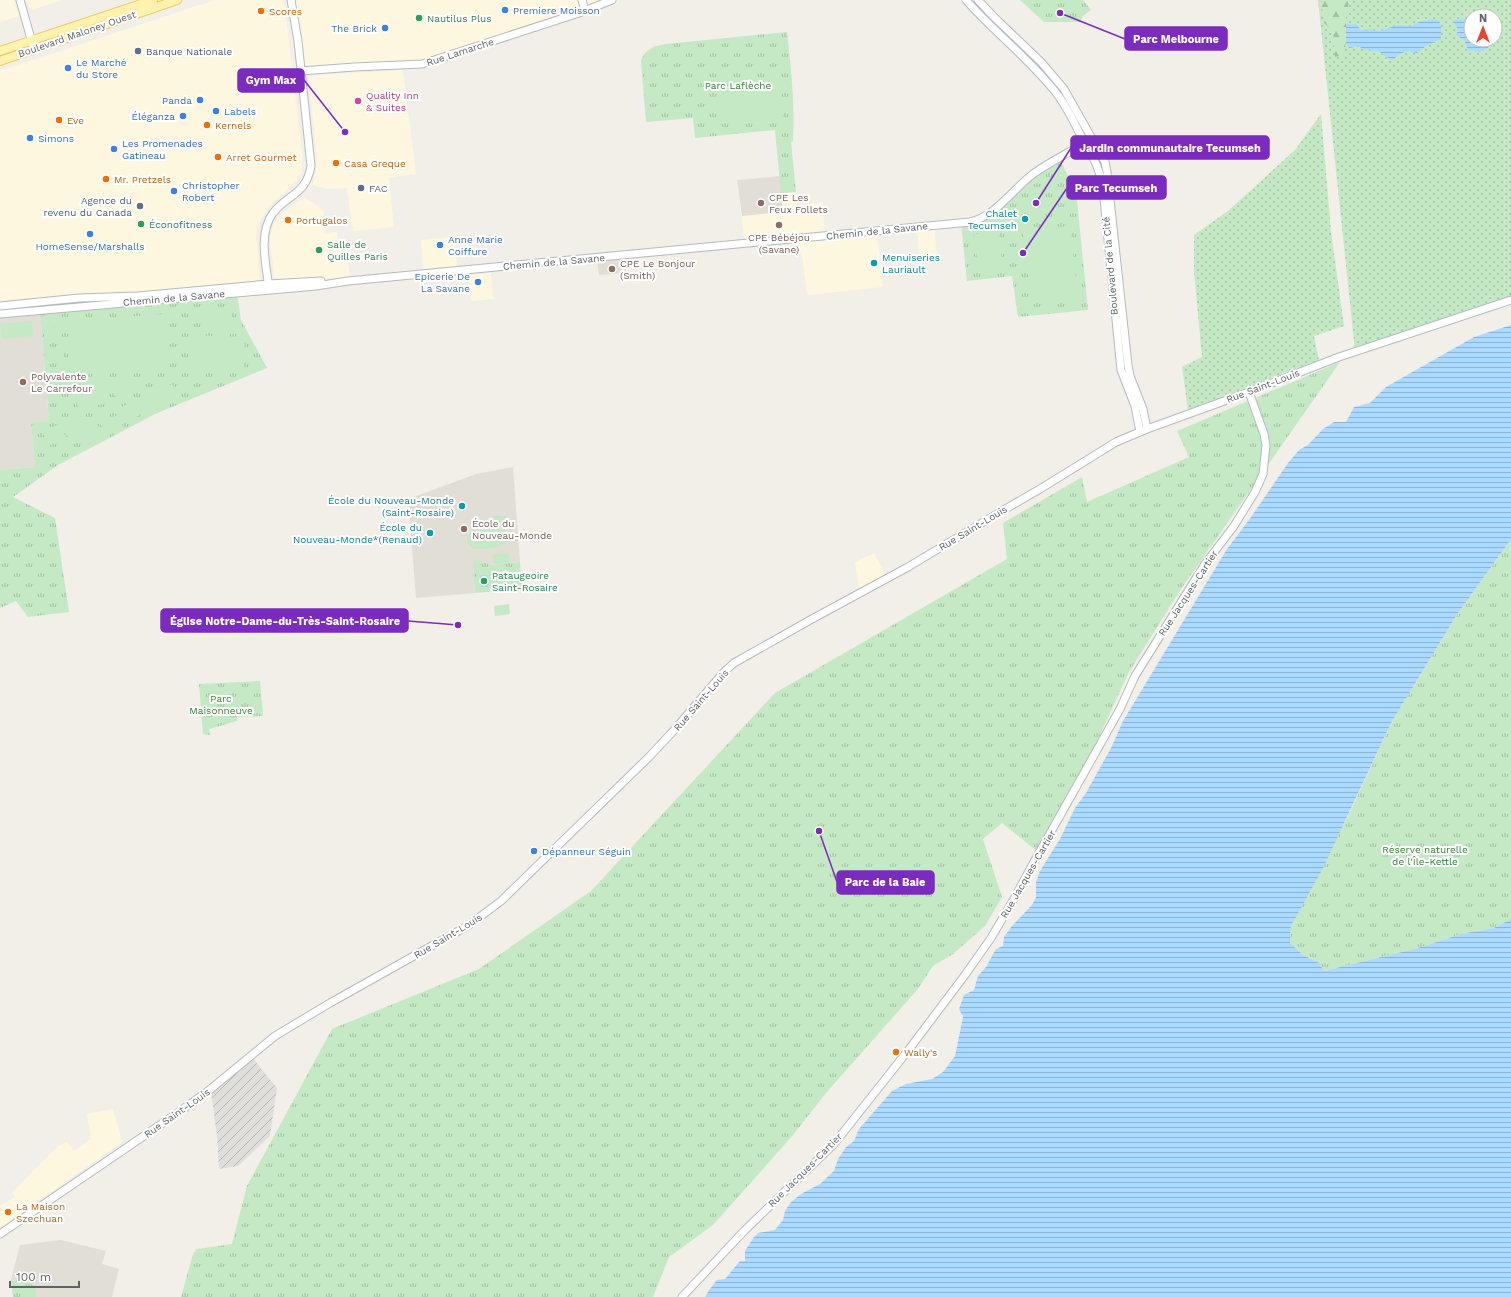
<svg xmlns="http://www.w3.org/2000/svg" width="1511" height="1297" font-family="'Work Sans',sans-serif">
<style>
.commercial{fill:#fef7e0}
.industrial{fill:url(#industrial-furrows)}
.education{fill:#e1ded6}
.grass{fill:url(#grass-dots);fill-rule:evenodd}
.forest{fill:url(#forest-firs)}
.park{fill:url(#park-tufts)}
.pitch{fill:#c5e8c5}
.water{fill:url(#water-rules)}
.lines{fill:none;stroke-linecap:round;stroke-linejoin:round}
.secondary-casing{stroke:#b6babf;stroke-width:9}
.primary-casing{stroke:#f2c960;stroke-width:10}
.secondary{stroke:#fff;stroke-width:7}
.primary{stroke:#fff2af;stroke-width:8}
.shop-dot{fill:#3f7fe0;stroke:#fff;stroke-width:1.5}
.food-dot{fill:#e8710a;stroke:#fff;stroke-width:1.5}
.leisure-dot{fill:#2e9e5b;stroke:#fff;stroke-width:1.5}
.service-dot{fill:#5c6f8a;stroke:#fff;stroke-width:1.5}
.hotel-dot{fill:#d1479c;stroke:#fff;stroke-width:1.5}
.education-dot{fill:#8d6e63;stroke:#fff;stroke-width:1.5}
.culture-dot{fill:#0f9aa8;stroke:#fff;stroke-width:1.5}
.labels{text-anchor:middle;dominant-baseline:central;stroke-width:4;stroke-linejoin:round;paint-order:stroke}
.shop-label{font-size:10px;fill:#366cbe;stroke:#fff;text-anchor:start}
.food-label{font-size:10px;fill:#c56008;stroke:#fff;text-anchor:start}
.leisure-label{font-size:10px;fill:#27864d;stroke:#fff;text-anchor:start}
.street-label{font-size:10px;fill:#5f6368;stroke:#fff}
.service-label{font-size:10px;fill:#4e5e75;stroke:#fff;text-anchor:start}
.park-label{font-size:10px;fill:#348238;stroke:#fff}
.hotel-label{font-size:10px;fill:#b23c85;stroke:#fff;text-anchor:start}
.education-label{font-size:10px;fill:#785e54;stroke:#fff;text-anchor:start}
.culture-label{font-size:10px;fill:#0d838f;stroke:#fff;text-anchor:end}
.leader{fill:none;stroke:#7b2cbf;stroke-width:1.5}
.callout-dot{fill:#7b2cbf;stroke:#fff;stroke-width:1.5}
.callout{fill:#7b2cbf;stroke:#7b2cbf;stroke-width:1.5}
.callout-label{font-size:11px;text-anchor:middle;font-weight:bold;fill:#fff}
</style>
<defs>
<pattern id="industrial-furrows" width="10" height="10" patternUnits="userSpaceOnUse"><rect width="10" height="10" fill="#e0deda"/><path d="M-1 1l2-2M0 10L10 0M9 11l2-2" fill="none" stroke="#b9b8b5"/></pattern>
<pattern id="grass-dots" width="8" height="8" patternUnits="userSpaceOnUse"><rect width="8" height="8" fill="#c5e8c5"/><path d="M2 2h.1M6 6h.1" fill="none" stroke="#a3c0a4" stroke-width="1.8" stroke-linecap="round"/></pattern>
<pattern id="forest-firs" width="22" height="20" patternUnits="userSpaceOnUse"><rect width="22" height="20" fill="#c5e8c5"/><path d="M5 1l3.5 6h-7zM16 11l3.5 6h-7z" fill="#a3c0a4"/></pattern>
<pattern id="park-tufts" width="24" height="20" patternUnits="userSpaceOnUse"><rect width="24" height="20" fill="#c5e8c5"/><path d="M3 7l-1-3M5 7V3M7 7l1-3M15 17l-1-3M17 17v-4M19 17l1-3" fill="none" stroke="#a3c0a4"/></pattern>
<pattern id="water-rules" width="6" height="5" patternUnits="userSpaceOnUse"><rect width="6" height="5" fill="#aadaff"/><path d="M0 2.5h6" fill="none" stroke="#8eb4d2"/></pattern>
</defs>
<rect width="100%" height="100%" fill="#f1efe8"/>
<path class="commercial" d="M0 0H14L19 16 0 22Z
M27 0H62L31 10Z
M215 0H283L286 16 302 152V171L296 181 269 206 257 226 256 238 260 280 146 291 81 294 0 301V71Z
M291 0H612L422 64 301 71Z
M403 70 416 174 389 178 394 227 353 231 347 188 326 189 313 185 317 159 309 79 314 75Z
M780 176 781 193 796 192 797 205 822 203 825 231 744 238 737 180Z
M304 197 323 210 325 233 337 232 339 252 347 253 350 277 311 280 278 281 274 276 270 237 273 225 281 214Z
M934 225 937 258 920 259 917 227Z
M877 231 883 287 807 295 800 239Z
M454 237 457 266 423 269 421 240Z
M491 273 493 299 471 301 469 275Z
M874 553 887 578 860 594 855 562Z
M113 1109 122 1142 0 1228V1206L15 1197 12 1193 58 1146 67 1142 74 1151 91 1139 87 1114Z"/>
<path class="industrial" d="M251 1056 277 1088 270 1136 238 1166 219 1169 217 1136 211 1092Z"/>
<path class="education" d="M780 176 783 212 742 216 737 180Z
M625 255 626 273 599 275 597 258Z
M40 310 49 421 31 422 35 467 0 470V314Z
M513 467 520 562 491 565 476 560 473 567 475 593 416 598 408 499 476 474Z
M61 1240 106 1251 102 1264 119 1269 112 1297H36V1285L11 1280 20 1245Z"/>
<path class="grass" d="M1318 0H1511V300L1355 351ZM1471 16H1495V40H1471Z
M1321 114 1331 231 1344 326 1314 336 1319 360 1188 410 1182 367 1202 357 1194 271V235L1228 211 1295 150Z"/>
<path class="forest" d="M1321 0H1349L1346 19V43L1343 55 1335 57 1333 31 1324 23Z"/>
<path class="park" d="M1020 0H1083L1091 10 1083 16 1080 22H1044Z
M787 32C791 68 795 104 793 141L791 142 796 192 781 193 775 130 695 138 693 118 646 122 641 61C645 49 654 46 666 44Z
M1059 159 1070 179 1077 201 1088 310 1018 317 1012 276 967 281 961 223 977 220 1013 191Z
M237 293 241 320 267 368 155 414 58 465 13 497 55 518 69 612 28 617 16 601 0 608V470L35 467 31 422 49 421 40 310Z
M1340 362 1181 589 1129 672 1087 763 1038 852 1002 823 983 839 1002 897 985 926 953 954 933 966 917 990 826 1093 793 1135 713 1225 669 1257 653 1297H181L193 1254 197 1249 232 1244 247 1186 332 1029 479 969 591 891 775 693 1007 559 1003 523 1082 477 1087 502 1189 457 1177 431Z
M507 516 508 525 493 526 492 517Z
M1511 539V919L1494 928 1461 934 1418 948 1324 971 1319 963 1303 955 1290 943 1291 926 1350 812 1391 723 1456 616Z
M475 559 491 565 520 562 522 589 475 593 473 567Z
M260 681 263 716 237 717V721L209 729 210 735 203 734 199 684Z
M11 1280 36 1285V1297H13Z"/>
<path class="pitch" d="M779 82 783 118 720 124 717 88Z
M1070 226 1078 298 1031 303 1023 231Z
M998 231 1003 268 979 272 974 234Z
M227 309 231 312 234 334H220L205 327 200 313Z
M62 314 63 326 42 328 41 316Z
M166 314 170 368 72 375 68 321Z
M32 321 33 336 2 339 0 324Z
M189 335 245 337 244 369 188 368Z
M62 347 65 361 48 364 45 349Z
M66 369 68 383 51 386 48 372Z
M131 379 133 394 114 396 112 382Z
M107 381 110 403 78 408 74 386Z
M172 384 179 398 162 406 155 393Z
M153 393 159 406 142 414 136 401Z
M133 401 140 415 123 423 116 410Z
M77 414 84 427 67 436 60 422Z
M117 415 124 428 107 436 100 423Z
M59 424 66 437 49 446 42 432Z
M98 425 105 438 88 446 81 433Z
M501 529 504 530 507 536C507 551 485 548 474 549L468 543V536L472 531Z
M509 553 510 563 494 564 493 554Z
M511 579V589L496 591 495 581Z
M509 604 510 614 495 616 494 606Z"/>
<path class="water" d="M1432 19 1439 20 1441 28V39L1426 46 1417 53C1401 49 1404 53 1391 60L1380 52 1362 49 1359 46 1349 48 1346 43V24H1356L1361 30 1370 29 1379 31 1398 25 1412 26 1419 22Z
M1460 19 1471 20V40H1489V45L1487 49 1479 52 1468 50 1465 41 1456 35 1458 30 1454 22 1455 20Z
M1511 325V539L1456 616 1391 723 1323 868 1291 926 1290 943 1303 955 1319 963 1324 971 1418 948 1461 934 1494 928 1511 919V1297H705L709 1290 717 1280 725 1279 740 1261H745V1251L754 1237 758 1233 775 1230 783 1220 785 1211 791 1202 801 1194 820 1184 834 1171 838 1159 846 1147 854 1141 859 1129 892 1091 906 1084 932 1079 943 1072 955 1056 963 1017 959 1009 964 995 974 990 978 976 986 967 996 949 1003 946 1004 937 1012 926 1032 905 1036 897V882L1040 871 1060 839 1075 808 1086 793 1111 748 1123 721 1227 549 1249 520 1288 463 1299 450 1308 445 1323 429 1334 422H1346L1354 407 1370 403 1386 387 1474 337Z
M480 575H487L488 586 481 587Z"/>
<g class="lines">
<defs>
<path id="secondary" d="M20 0 33 46
M582 0 585 11
M966 0C995 33 1030 59 1057 94 1067 107 1074 122 1081 136 1092 156 1100 167 1103 189L1121 370 1135 406 1140 432
M978 0 994 17 1041 62 1064 89 1105 162 1107 172 1128 365 1130 376 1143 409 1147 429
M301 71 354 67 422 64 579 13 612 0
M269 288C266 265 258 233 273 213 288 194 306 195 311 166L298 41 291 0
M0 306 79 298 138 296 269 284 321 281
M0 314 316 286 348 281 970 222C996 216 1013 189 1033 174 1051 161 1073 150 1093 139
M0 1234 176 1114 207 1092 275 1036 330 1003 469 925 501 901 649 757 676 728 724 672 734 663 812 619 908 567 995 515 1040 489 1116 442 1147 429 1249 392 1339 357 1511 300
M682 1297 745 1230 834 1144 910 1048 965 975 991 938 1014 899 1034 862 1120 709 1135 676 1205 564 1234 526 1255 492 1263 474 1266 445 1264 434 1249 392"/>
<path id="primary" d="M0 51 153 0
M0 61 177 0"/>
</defs>
<use href="#secondary" class="secondary-casing"/>
<use href="#primary" class="primary-casing"/>
<use href="#secondary" class="secondary"/>
<use href="#primary" class="primary"/>
</g>
<g class="shop-dot">
<circle cx="505" cy="10" r="4"/>
<circle cx="385" cy="28" r="4"/>
<circle cx="68" cy="68" r="4"/>
<circle cx="200" cy="100" r="4"/>
<circle cx="216" cy="111" r="4"/>
<circle cx="183" cy="116" r="4"/>
<circle cx="30" cy="138" r="4"/>
<circle cx="114" cy="149" r="4"/>
<circle cx="174" cy="191" r="4"/>
<circle cx="90" cy="234" r="4"/>
<circle cx="440" cy="245" r="4"/>
<circle cx="478" cy="282" r="4"/>
<circle cx="534" cy="851" r="4"/>
</g>
<g class="food-dot">
<circle cx="261" cy="11" r="4"/>
<circle cx="59" cy="120" r="4"/>
<circle cx="207" cy="125" r="4"/>
<circle cx="218" cy="157" r="4"/>
<circle cx="336" cy="163" r="4"/>
<circle cx="106" cy="179" r="4"/>
<circle cx="288" cy="220" r="4"/>
<circle cx="896" cy="1052" r="4"/>
<circle cx="8" cy="1212" r="4"/>
</g>
<g class="leisure-dot">
<circle cx="419" cy="18" r="4"/>
<circle cx="141" cy="224" r="4"/>
<circle cx="319" cy="250" r="4"/>
<circle cx="484" cy="581" r="4"/>
</g>
<g class="service-dot">
<circle cx="138" cy="51" r="4"/>
<circle cx="361" cy="188" r="4"/>
<circle cx="140" cy="206" r="4"/>
</g>
<circle class="hotel-dot" cx="358" cy="101" r="4"/>
<g class="education-dot">
<circle cx="761" cy="203" r="4"/>
<circle cx="779" cy="225" r="4"/>
<circle cx="612" cy="269" r="4"/>
<circle cx="23" cy="382" r="4"/>
<circle cx="464" cy="529" r="4"/>
</g>
<g class="culture-dot">
<circle cx="1025" cy="219" r="4"/>
<circle cx="874" cy="263" r="4"/>
<circle cx="462" cy="506" r="4"/>
<circle cx="430" cy="533" r="4"/>
</g>
<g class="labels">
<g class="shop-label">
<text x="513" y="10">Premiere Moisson</text>
<text x="377" y="28" text-anchor="end">The Brick</text>
<text x="76" y="62">Le Marché<tspan x="76" dy="12">du Store</tspan></text>
<text x="192" y="100" text-anchor="end">Panda</text>
<text x="224" y="111">Labels</text>
<text x="175" y="116" text-anchor="end">Éléganza</text>
<text x="38" y="138">Simons</text>
<text x="122" y="143">Les Promenades<tspan x="122" dy="12">Gatineau</tspan></text>
<text x="182" y="185">Christopher<tspan x="182" dy="12">Robert</tspan></text>
<text x="448" y="239">Anne Marie<tspan x="448" dy="12">Coiffure</tspan></text>
<text x="90" y="246" text-anchor="middle">HomeSense/Marshalls</text>
<text x="470" y="276" text-anchor="end">Epicerie De<tspan x="470" dy="12">La Savane</tspan></text>
<text x="542" y="851">Dépanneur Séguin</text>
</g>
<g class="food-label">
<text x="269" y="11">Scores</text>
<text x="67" y="120">Eve</text>
<text x="215" y="125">Kernels</text>
<text x="226" y="157">Arret Gourmet</text>
<text x="344" y="163">Casa Greque</text>
<text x="114" y="179">Mr. Pretzels</text>
<text x="296" y="220">Portugalos</text>
<text x="904" y="1052">Wally's</text>
<text x="16" y="1206">La Maison<tspan x="16" dy="12">Szechuan</tspan></text>
</g>
<g class="leisure-label">
<text x="427" y="18">Nautilus Plus</text>
<text x="149" y="224">Éconofitness</text>
<text x="327" y="244">Salle de<tspan x="327" dy="12">Quilles Paris</tspan></text>
<text x="492" y="575">Pataugeoire<tspan x="492" dy="12">Saint-Rosaire</tspan></text>
</g>
<g class="street-label">
<text transform="translate(77 34) rotate(-19)">Boulevard Maloney Ouest</text>
<text transform="translate(460 52) rotate(-18)">Rue Lamarche</text>
<text transform="translate(877 231) rotate(-6)">Chemin de la Savane</text>
<text transform="translate(554 262) rotate(-5)">Chemin de la Savane</text>
<text transform="translate(1110 266) rotate(-95)">Boulevard de la Cité</text>
<text transform="translate(174 298) rotate(-5)">Chemin de la Savane</text>
<text transform="translate(1263 386) rotate(-21)">Rue Saint-Louis</text>
<text transform="translate(973 528) rotate(-31)">Rue Saint-Louis</text>
<text transform="translate(1188 593) rotate(-57)">Rue Jacques-Cartier</text>
<text transform="translate(701 700) rotate(-49)">Rue Saint-Louis</text>
<text transform="translate(1028 874) rotate(-60)">Rue Jacques-Cartier</text>
<text transform="translate(448 936) rotate(-31)">Rue Saint-Louis</text>
<text transform="translate(177 1113) rotate(-35)">Rue Saint-Louis</text>
<text transform="translate(805 1170) rotate(-45)">Rue Jacques-Cartier</text>
</g>
<g class="service-label">
<text x="146" y="51">Banque Nationale</text>
<text x="369" y="188">FAC</text>
<text x="132" y="200" text-anchor="end">Agence du<tspan x="132" dy="12">revenu du Canada</tspan></text>
</g>
<g class="park-label">
<text x="738" y="85">Parc Laflèche</text>
<text x="221" y="698">Parc<tspan x="221" dy="12">Maisonneuve</tspan></text>
<text x="1425" y="849">Réserve naturelle<tspan x="1425" dy="12">de l'Île-Kettle</tspan></text>
</g>
<g class="hotel-label">
<text x="366" y="95">Quality Inn<tspan x="366" dy="12">&amp; Suites</tspan></text>
</g>
<g class="education-label">
<text x="769" y="197">CPE Les<tspan x="769" dy="12">Feux Follets</tspan></text>
<text x="779" y="237" text-anchor="middle">CPE Bébéjou<tspan x="779" dy="12">(Savane)</tspan></text>
<text x="620" y="263">CPE Le Bonjour<tspan x="620" dy="12">(Smith)</tspan></text>
<text x="31" y="376">Polyvalente<tspan x="31" dy="12">Le Carrefour</tspan></text>
<text x="472" y="523">École du<tspan x="472" dy="12">Nouveau-Monde</tspan></text>
</g>
<g class="culture-label">
<text x="1017" y="213">Chalet<tspan x="1017" dy="12">Tecumseh</tspan></text>
<text x="882" y="257" text-anchor="start">Menuiseries<tspan x="882" dy="12">Lauriault</tspan></text>
<text x="454" y="500">École du Nouveau-Monde<tspan x="454" dy="12">(Saint-Rosaire)</tspan></text>
<text x="422" y="527">École du<tspan x="422" dy="12">Nouveau-Monde*(Renaud)</tspan></text>
</g>
</g>
<path class="leader" d="M1060 13L1125 39M345 132L304 80M1036 203L1071 148M1023 253L1067 188M458 625L408 621M819 831L837 882"/>
<g class="callout-dot">
<circle cx="1060" cy="13" r="4"/>
<circle cx="345" cy="132" r="4"/>
<circle cx="1036" cy="203" r="4"/>
<circle cx="1023" cy="253" r="4"/>
<circle cx="458" cy="625" r="4"/>
<circle cx="819" cy="831" r="4"/>
</g>
<g class="callout">
<rect x="1125" y="27" width="102" height="23" rx="4"/>
<rect x="238" y="69" width="66" height="23" rx="4"/>
<rect x="1071" y="136" width="198" height="23" rx="4"/>
<rect x="1067" y="176" width="99" height="23" rx="4"/>
<rect x="161" y="609" width="247" height="23" rx="4"/>
<rect x="837" y="871" width="97" height="23" rx="4"/>
</g>
<g class="callout-label">
<text x="1176" y="43">Parc Melbourne</text>
<text x="271" y="84">Gym Max</text>
<text x="1170" y="152">Jardin communautaire Tecumseh</text>
<text x="1116" y="192">Parc Tecumseh</text>
<text x="285" y="625">Église Notre-Dame-du-Très-Saint-Rosaire</text>
<text x="885" y="886">Parc de la Baie</text>
</g>
<g transform="translate(1483 28)"><circle r="19" fill="#ffffff" stroke="#bfc1c3"/>
<path d="M0-3L7 15L0 10L-7 15Z" fill="#ea4335"/>
<text y="-6" font-size="11" font-weight="bold" text-anchor="middle" fill="#5f6368">N</text>
</g>
<path d="M10 1281v6h69v-6" fill="none" stroke="#5f6368" stroke-width="2"/>
<text x="16" y="1281" font-size="12" fill="#5f6368" stroke="#ffffff" stroke-width="3" paint-order="stroke">100 m</text>
</svg>
